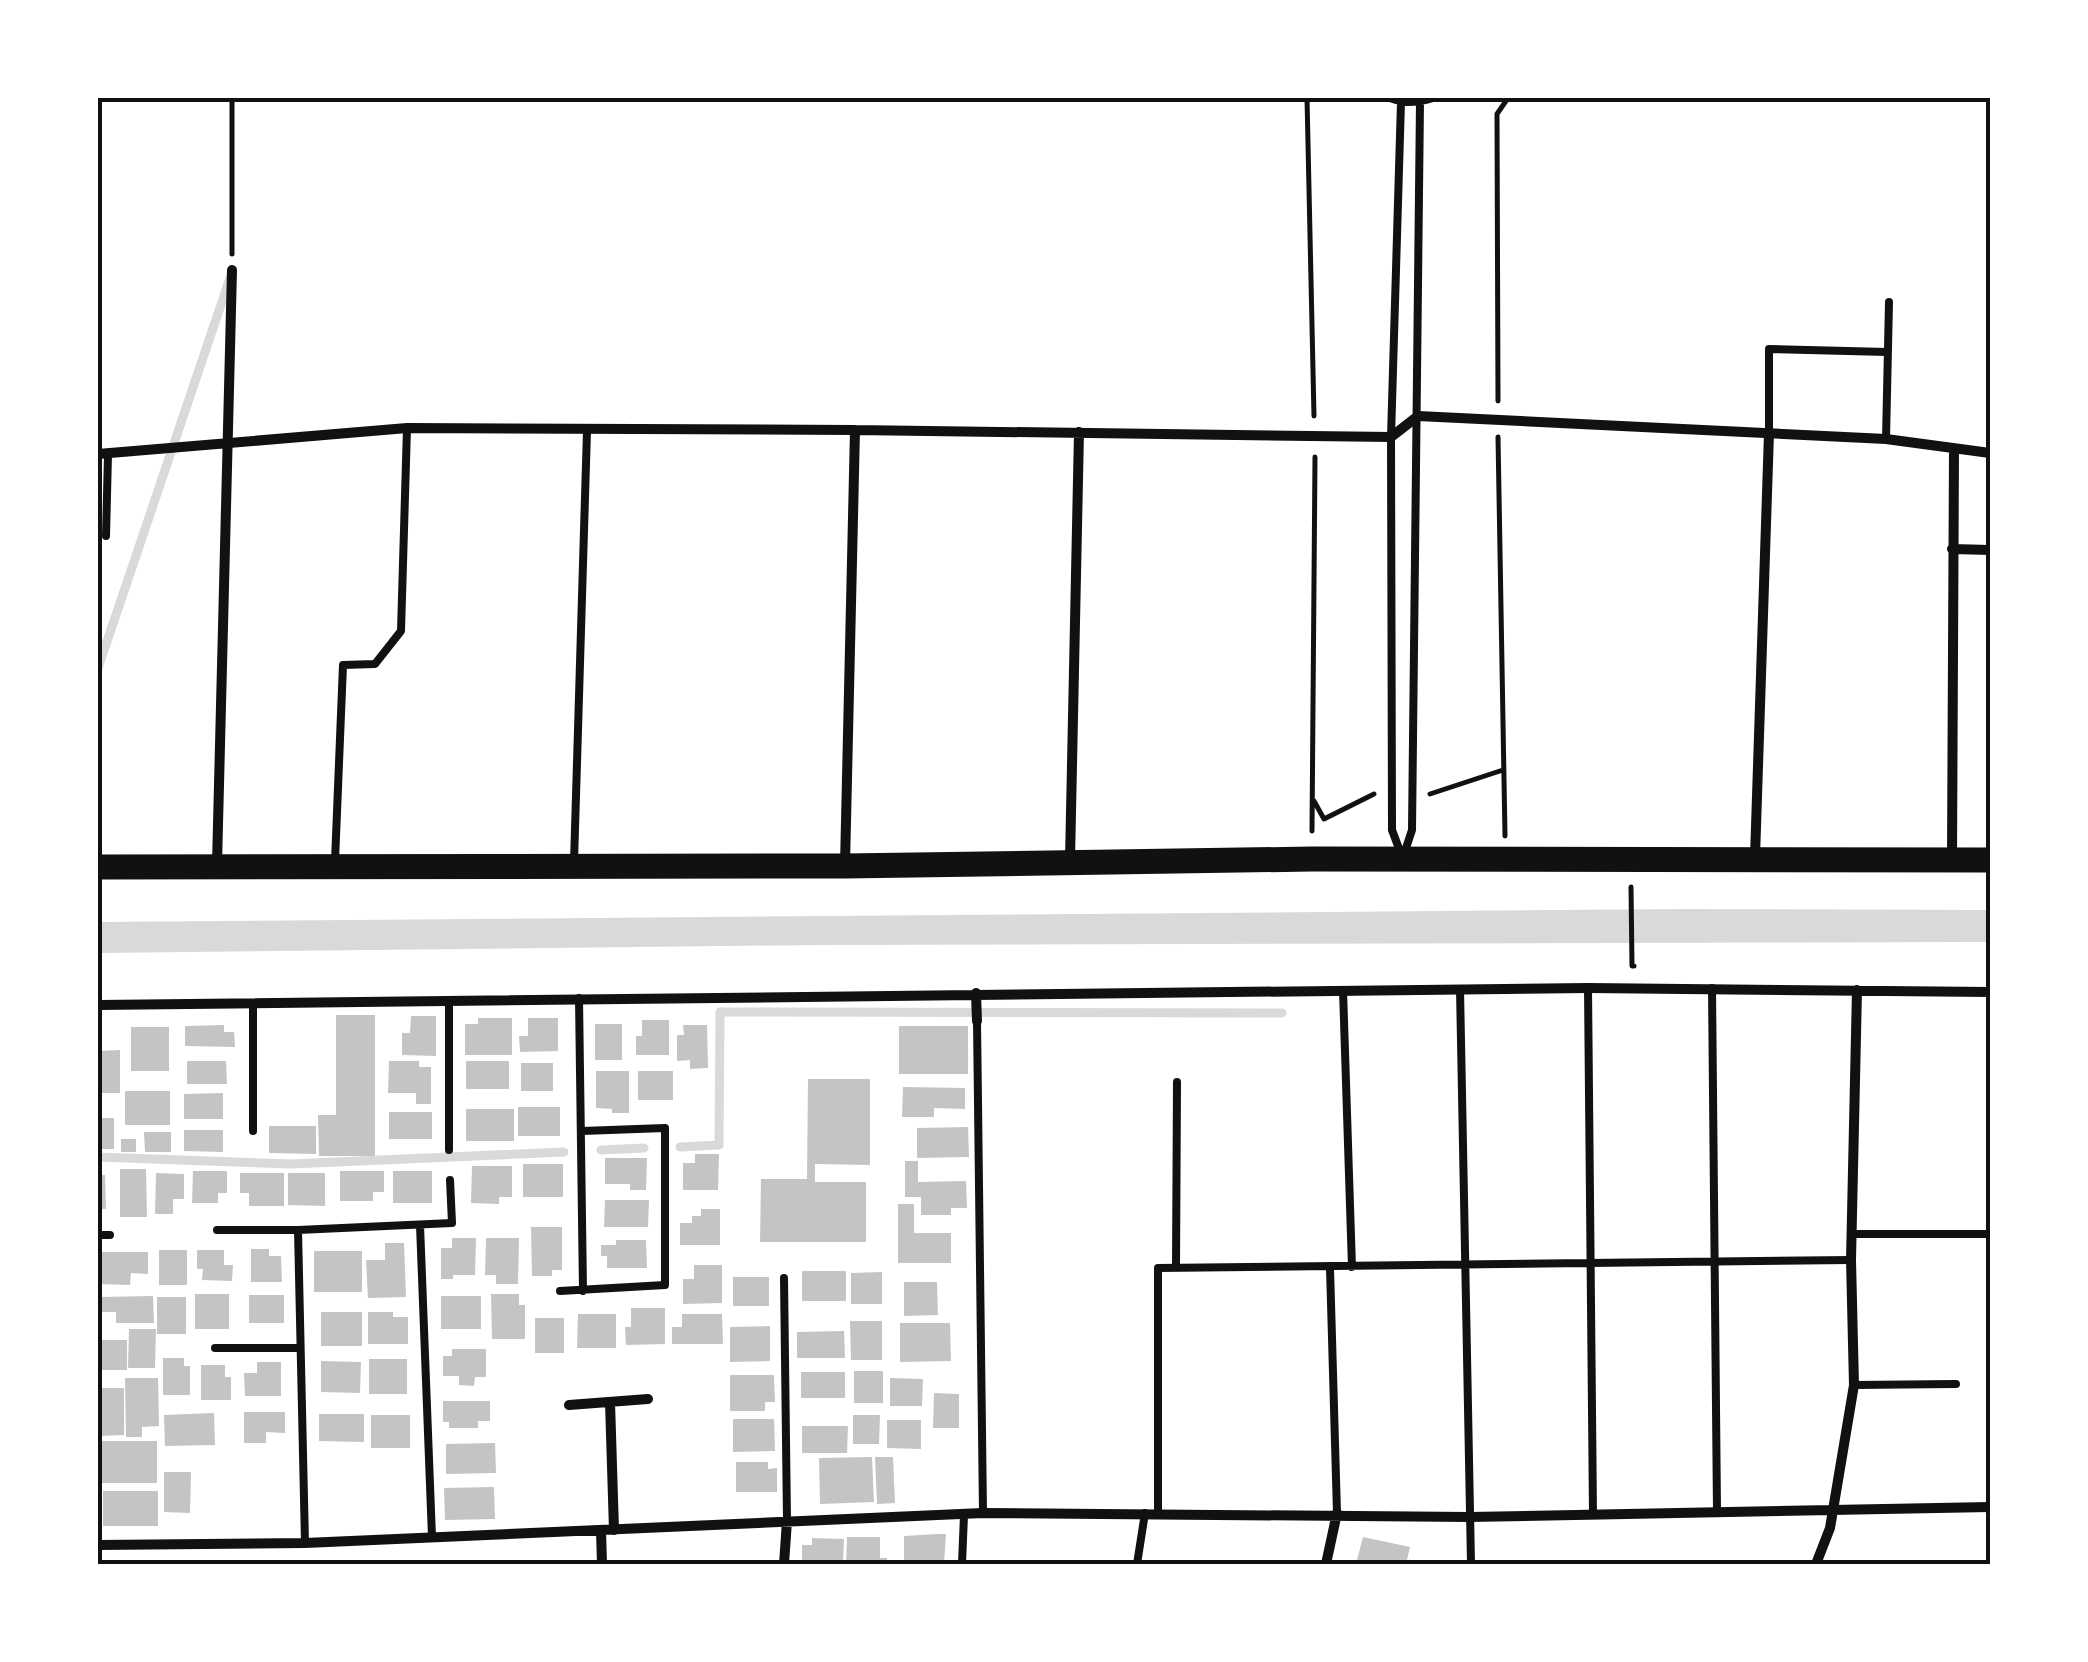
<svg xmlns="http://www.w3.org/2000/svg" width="2088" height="1662" font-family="'Source Sans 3',sans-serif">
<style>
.water{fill:#d9d9d9}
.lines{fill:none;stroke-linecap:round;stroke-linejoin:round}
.stream{stroke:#d9d9d9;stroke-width:9}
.building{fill:#c4c4c4}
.path{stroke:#111;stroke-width:5}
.service{stroke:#111;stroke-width:8}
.minor{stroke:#111;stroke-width:10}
.primary{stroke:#111;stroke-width:25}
.neatline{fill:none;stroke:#111;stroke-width:4}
</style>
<rect width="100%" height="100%" fill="#fff"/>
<path class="water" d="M1685 909 1990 910V942L819 945 98 953V922Z"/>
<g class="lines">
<path class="stream" d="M98 668 230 278
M680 1147 719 1145 720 1012 1282 1013
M601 1150 644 1148
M98 1157 291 1164 564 1152"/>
</g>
<path class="building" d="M336 1015H375V1156H319L318 1115H336Z
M411 1016H436V1056L402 1055V1033H410Z
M478 1018H512V1055H465V1024H478Z
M528 1018H558V1051L520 1052 519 1036H528Z
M642 1020H669V1055H636V1036H642Z
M595 1024H622V1060H595Z
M224 1025V1032H234L235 1047 185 1046V1026Z
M683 1025H707L708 1068 690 1069V1060L677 1061V1035H684Z
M899 1026H968V1074H899Z
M131 1027H169V1071H131Z
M120 1050V1093H98V1051Z
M187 1061H226L227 1084H187Z
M389 1061H419V1067H431V1104H416V1093H388Z
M466 1061H509V1089H466Z
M521 1063H553V1091H521Z
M596 1071H629V1113H612V1109L596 1108Z
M638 1071H673V1100H638Z
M808 1079H870V1165L815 1164V1182H866V1242H760L761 1179H807Z
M903 1087 965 1088V1109L934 1108V1117H902Z
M125 1091H170V1125H125Z
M223 1093V1119H184V1094Z
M518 1107H560V1136H518Z
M466 1109H514V1141H466Z
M389 1112H432V1139H389Z
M98 1118H114V1149H98Z
M269 1126H316V1154L269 1153Z
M968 1127 969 1157 917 1158V1128Z
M184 1130H223V1152L184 1151Z
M144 1132H171V1152H145Z
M121 1139H136V1152H121Z
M695 1154H719L718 1190H683V1163H695Z
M605 1158H647L646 1190H630V1184H605Z
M905 1161H918V1182L966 1181 967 1208H951V1215H921V1197H905Z
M523 1164H563V1197H523Z
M472 1166H512V1197H499V1204L471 1203Z
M120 1169H146L147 1217H120Z
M193 1171H227V1193H218V1203H192Z
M340 1171H384V1192H373V1201H340Z
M393 1171H432V1203H393Z
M156 1173 184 1174V1199H173V1214H155Z
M240 1173H284V1206H249V1193H240Z
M288 1173H325V1206L288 1205Z
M98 1175H105L106 1209H98Z
M605 1200H649L648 1227H604Z
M898 1204H914V1233H951V1263H898Z
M701 1209H720V1245H680V1223H692V1216H701Z
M531 1227H562V1270H552V1276H532Z
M452 1238H476L475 1275H453V1279H441V1248H452Z
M486 1238H519L518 1284H496V1275H485Z
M616 1240H646L647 1268H607V1256H601V1245H616Z
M385 1243H404L406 1297 368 1298 366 1260H385Z
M251 1249H269V1256H281L282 1282H251Z
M159 1250H187V1285H159Z
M197 1250H224V1265H233L232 1281 202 1280 203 1269H197Z
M314 1251H362V1292H314Z
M98 1252H148V1274L131 1273 130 1285 98 1284Z
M694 1265H722V1303L683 1304V1279H694Z
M802 1271H846V1301H802Z
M882 1272V1304H851V1273Z
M733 1277H769V1306H733Z
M904 1282H937L938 1315 904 1316Z
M195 1294H229V1329H195Z
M491 1294H519V1305H525V1339H492Z
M249 1295H284V1323H249Z
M153 1296 154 1323H116V1312H98V1297Z
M441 1296H481V1329H441Z
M157 1297H186V1334H157Z
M631 1308H665V1344L626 1345 625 1327H631Z
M321 1312H362V1346H321Z
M368 1312H393V1317H408V1344H368Z
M578 1314H616V1348H577Z
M682 1314H722L723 1344H672V1327H682Z
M535 1318H564V1353H535Z
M850 1321H882V1360H851Z
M900 1323H950L951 1361 900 1362Z
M770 1326V1361L730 1362V1327Z
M129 1329H156L155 1368H128Z
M844 1331 845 1358H797V1332Z
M98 1340H127V1370H98Z
M452 1349H486V1377H475L474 1386 459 1385V1376H443V1356H452Z
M163 1358H184V1366H190V1395H163Z
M369 1359H407V1394H369Z
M321 1361 361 1362 360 1393 321 1392Z
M257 1362H281V1396H245L244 1373H257Z
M201 1365H225V1377H231V1400H201Z
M854 1371H883V1403H854Z
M801 1372H845V1398H801Z
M730 1375H774L775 1402H765V1411H730Z
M125 1378H158L159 1426 142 1427V1437H126Z
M890 1378 923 1379 922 1406H890Z
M98 1388H124V1435L98 1436Z
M934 1393 959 1394V1428H933Z
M443 1401H490V1421H478V1428H449V1422H443Z
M244 1412H285V1433L266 1432V1443H244Z
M214 1413 215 1445 165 1446 164 1415Z
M319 1414H364V1442L319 1441Z
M371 1415H410V1448H371Z
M853 1415H880L879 1444H853Z
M733 1419H774L775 1451 733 1452Z
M887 1420H921V1449L887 1448Z
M802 1426H848L847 1453H802Z
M98 1441H157V1483H98Z
M495 1443 496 1473 446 1474V1444Z
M872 1457 874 1502 820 1504 819 1458Z
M875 1457H893L895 1503 877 1504Z
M736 1462H768V1469L777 1468V1492H736Z
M164 1472H191L190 1513 164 1512Z
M494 1487 495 1519 445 1520 444 1488Z
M103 1491H158V1526H103Z
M938 1534H946L944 1564H904V1536Z
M847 1537H880V1558H887V1564H846Z
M1363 1537 1410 1547 1406 1564H1356Z
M812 1538 844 1539 843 1564H802V1545H812Z"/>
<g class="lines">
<path class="path" d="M232 98V254
M1307 98 1314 416
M1498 401 1497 114 1508 98
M1498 437 1505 836
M1430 794 1503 770
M1314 801 1324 819 1374 794
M1312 831 1315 457
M1631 887 1632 966H1634"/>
<path class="service" d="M1390 98C1405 104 1418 103 1433 98
M1401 102 1391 437 1392 830 1401 854
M1769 433V349L1887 352
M1886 439 1889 302
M106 536 108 454
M1404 854 1412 830 1420 102
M335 861 343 665 375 664 401 631 407 428
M574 862 587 431
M1588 988 1593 1515
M1712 988 1717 1511
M1460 989 1471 1564
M1343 990 1352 1267
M579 998 583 1291
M449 1000V1150
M253 1003V1131
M977 1021 983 1513
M420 1225 432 1537
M217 1230H298L452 1223 450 1180
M298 1230 305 1543
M1854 1234H1990
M98 1235H110
M1176 1266 1177 1082
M1330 1268 1337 1513
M784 1278 787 1521
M560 1291 665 1285V1128L582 1131
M215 1348H299
M1854 1385 1956 1384
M1158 1512V1268L1851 1260
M962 1564 964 1515
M1137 1564 1145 1513"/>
<path class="minor" d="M98 454 407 428 855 430 1391 437 1418 416 1886 439 1990 453
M1952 549 1990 550
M1755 857 1769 433
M1952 858 1954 449
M1070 860 1079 432
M217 864 232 270
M845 865 855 430
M976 993 977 1021
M98 1005 1588 988 1990 992
M610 1402 614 1530
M569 1405 648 1399
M601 1531 602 1564
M98 1545 305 1543 983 1513 1469 1517 1990 1507
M784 1564 787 1521
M1326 1564 1337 1513
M1816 1564 1830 1528 1854 1385 1851 1260 1857 990"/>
<path class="primary" d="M98 867 845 866 1312 859 1990 860"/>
</g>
<rect width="2088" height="1662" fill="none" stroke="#ffffff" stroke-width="200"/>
<rect x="100" y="100" width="1888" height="1462" class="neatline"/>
</svg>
